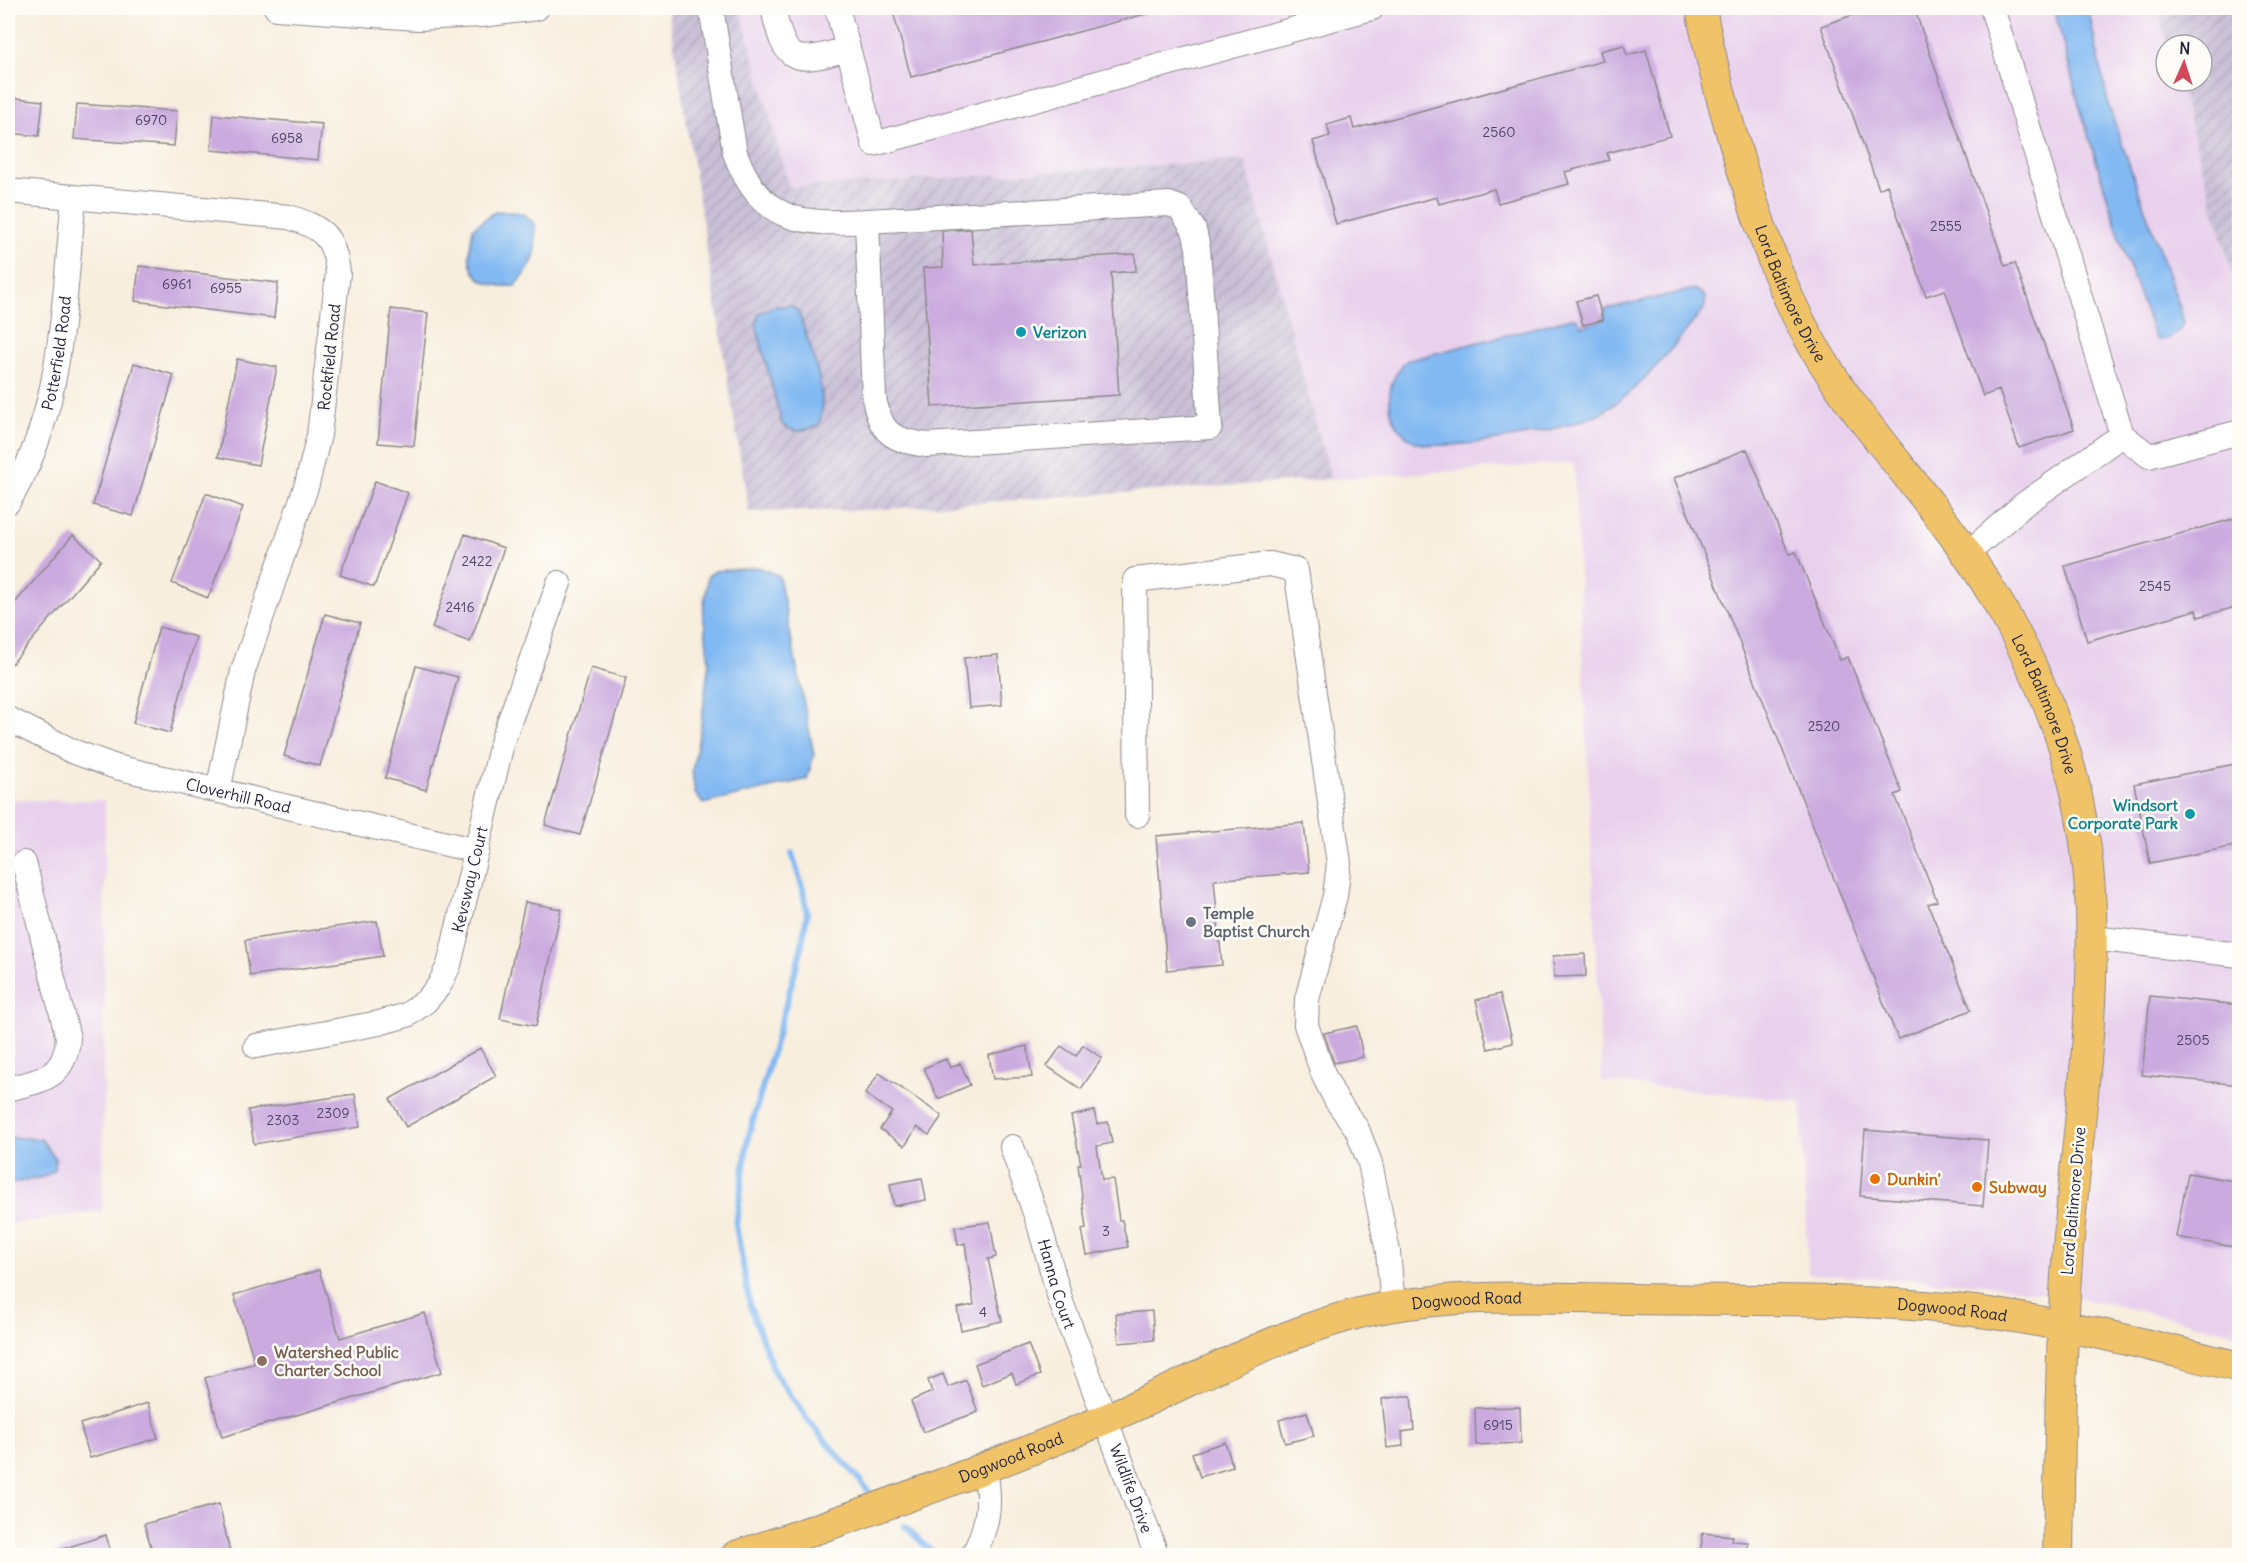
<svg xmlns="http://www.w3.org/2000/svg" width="2247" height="1563" font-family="Delius,sans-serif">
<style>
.built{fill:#e9d1ed}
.industrial{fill:url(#industrial-furrows)}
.water{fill:#82b9f2;stroke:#526e96;stroke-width:1.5}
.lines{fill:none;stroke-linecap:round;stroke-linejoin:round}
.stream{stroke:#82b9f2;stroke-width:6}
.building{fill:#cbaadf}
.minor-casing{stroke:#8d888c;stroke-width:26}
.major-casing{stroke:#8d888c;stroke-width:32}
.minor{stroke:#fff;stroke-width:24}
.major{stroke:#f1c369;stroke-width:30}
.culture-dot{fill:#0f9aa8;stroke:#fdfcf7;stroke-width:2}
.worship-dot{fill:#6b7280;stroke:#fdfcf7;stroke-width:2}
.food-dot{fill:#e8710a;stroke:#fdfcf7;stroke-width:2}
.education-dot{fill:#8d6e63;stroke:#fdfcf7;stroke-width:2}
.labels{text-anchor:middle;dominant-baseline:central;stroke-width:5;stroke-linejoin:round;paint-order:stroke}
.number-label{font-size:14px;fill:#4c4464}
.street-label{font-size:16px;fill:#22223b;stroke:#fdfcf7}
.culture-label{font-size:16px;font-weight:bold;fill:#0d838f;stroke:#fdfcf7;text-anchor:start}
.worship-label{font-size:16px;font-weight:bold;fill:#5b616d;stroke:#fdfcf7;text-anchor:start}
.food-label{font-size:16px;font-weight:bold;fill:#c56008;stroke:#fdfcf7;text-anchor:start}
.education-label{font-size:16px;font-weight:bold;fill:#785e54;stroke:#fdfcf7;text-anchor:start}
</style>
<defs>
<pattern id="industrial-furrows" width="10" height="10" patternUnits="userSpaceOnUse" patternTransform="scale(1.5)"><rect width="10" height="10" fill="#c9bfd7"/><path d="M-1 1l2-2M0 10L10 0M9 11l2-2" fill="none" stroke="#aca4b9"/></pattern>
</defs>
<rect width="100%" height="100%" fill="#fdfcf7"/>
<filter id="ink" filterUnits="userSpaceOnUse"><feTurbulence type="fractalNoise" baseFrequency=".0167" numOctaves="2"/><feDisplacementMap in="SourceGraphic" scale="12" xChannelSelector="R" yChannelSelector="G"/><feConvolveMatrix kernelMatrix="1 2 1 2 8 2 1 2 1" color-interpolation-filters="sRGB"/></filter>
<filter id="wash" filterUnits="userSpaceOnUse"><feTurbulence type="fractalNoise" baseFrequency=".008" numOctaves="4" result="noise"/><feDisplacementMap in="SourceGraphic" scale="24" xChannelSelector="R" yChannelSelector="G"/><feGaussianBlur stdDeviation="1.35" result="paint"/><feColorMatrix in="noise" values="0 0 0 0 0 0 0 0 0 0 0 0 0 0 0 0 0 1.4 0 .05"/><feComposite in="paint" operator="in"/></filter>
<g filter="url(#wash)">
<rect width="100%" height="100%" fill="#f8eede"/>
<path class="built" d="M739 8H2157L2168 45 2166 81H2178L2239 298V1334L2111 1304 1985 1284 1808 1274 1801 1101 1602 1082 1574 463 1331 479 1244 160 789 187Z
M8 800H105L103 1211 8 1224Z"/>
<path class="industrial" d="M668 8H740L789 187 1245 160 1331 479 868 510 749 512Z
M2157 8H2239V298L2178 81H2202V45H2168Z"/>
<path class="water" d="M2054 8H2088L2109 107 2180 308 2184 323C2177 335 2171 340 2157 340L2153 333 2124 252 2079 104Z
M496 211 523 213 535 224C537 256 536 263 515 286 497 287 474 284 470 261 468 252 472 237 473 228Z
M1695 289 1706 297 1704 309C1674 345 1646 384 1606 410 1576 429 1448 454 1416 442 1403 436 1394 424 1391 411 1387 391 1392 376 1406 361L1572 318H1576L1582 326 1603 320 1605 309Z
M791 305 799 313C808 344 832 396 818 426 804 430 794 435 782 424L756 324 759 313 773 307Z
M758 567 779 576 814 755 807 779 703 804 695 793 692 771 701 726 709 661 703 612 708 576 715 571Z
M8 1137 41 1139 56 1160 54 1171 43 1177 8 1184Z"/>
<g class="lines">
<path class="stream" d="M792 853 803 890 807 914 800 954 748 1138 736 1225 750 1306 775 1374 812 1425 868 1490
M905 1526 936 1556"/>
</g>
<g id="blocks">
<path class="building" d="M892 8H1148L1149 13 911 77Z
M1873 8H1914L2005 266 2015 263 2074 429 2019 448 1999 390 1983 396 1945 290 1926 296 1887 185 1879 189 1821 26Z
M1624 45 1627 55 1646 50 1670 136 1607 153 1609 160 1565 172 1569 184 1498 203 1494 189 1439 204 1437 197 1336 224 1313 141 1330 136 1327 125 1351 118 1354 129 1603 61 1600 51Z
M8 97 43 101 39 136 8 133Z
M77 104 177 111 174 146 74 139Z
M214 115 322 124 318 160 211 150Z
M971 229 974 265 1135 254 1136 271 1111 273 1119 395 932 407 923 268 943 267 942 231Z
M139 266 278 283 274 318 135 301Z
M1596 296 1603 320 1583 325 1576 301Z
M391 309 428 313 414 446 378 443Z
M237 359 277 367 258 465 218 457Z
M134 363 174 375 133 516 93 505Z
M1747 449 1789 554 1796 552 1840 660 1848 657 1902 792 1895 795 1937 901 1928 904 1971 1010 1898 1039 1674 478Z
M375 481 408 493 374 587 340 575Z
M206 493 243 507 208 598 172 583Z
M2240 517V606L2198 617 2196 610 2087 641 2065 566Z
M465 534 504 548 470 642 432 628Z
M73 535 101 560 8 668V611Z
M325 614 360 623 320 766 284 756Z
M159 627 196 637 170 733 133 723Z
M998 655 1002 705 969 708 964 658Z
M416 666 458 677 426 790 385 778Z
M591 668 626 678 580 835 545 825Z
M2240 763V845L2150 863 2134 784Z
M1304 823 1309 872 1214 880 1222 965 1167 970 1156 836Z
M525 902 561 909 536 1026 500 1019Z
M377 921 383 956 250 976 245 940Z
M1585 954 1586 976 1554 977 1553 956Z
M1500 994 1513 1043 1488 1049 1476 1000Z
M2150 996 2240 1005V1085L2142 1075Z
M1357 1026 1363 1057 1334 1063 1324 1033Z
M1083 1045 1102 1058 1081 1089 1047 1066 1061 1046 1076 1056Z
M1027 1046 1032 1077 993 1079 989 1055Z
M480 1048 496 1076 406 1127 390 1099Z
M946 1059 950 1068 960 1063 970 1085 938 1099 924 1068Z
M879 1073 942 1116 929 1135 917 1127 905 1146 880 1129 892 1112 865 1094Z
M355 1094 360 1127 254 1144 248 1110Z
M1094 1111 1097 1124 1108 1122 1112 1143 1097 1146 1102 1180 1113 1179 1119 1220H1122L1128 1247 1087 1255 1082 1230 1086 1229 1078 1164H1081L1071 1116Z
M1865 1130 1988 1140 1983 1206 1860 1196Z
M2188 1173 2240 1182V1248L2176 1237Z
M922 1178 926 1200 894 1206 890 1184Z
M990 1222 996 1257 988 1259 1002 1321 961 1330 957 1308 974 1305 965 1243 958 1245 955 1227Z
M319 1270 340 1338 425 1313 442 1372 222 1437 205 1378 255 1363 234 1295Z
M1152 1311 1154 1340 1119 1343 1116 1314Z
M1028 1344 1040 1375 1016 1384 1012 1373 982 1385 975 1364Z
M943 1374 948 1387 966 1380 978 1412 923 1432 911 1401 932 1392 928 1380Z
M1403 1396H1411L1414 1430 1402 1432 1403 1446 1387 1448 1382 1399Z
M148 1403 158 1438 90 1458 80 1424Z
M1520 1407 1521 1443 1476 1445 1475 1408Z
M1307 1412 1314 1436 1285 1443 1279 1420Z
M1225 1442 1233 1467 1200 1477 1192 1453Z
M219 1504 231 1556H154L144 1524Z
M1703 1533 1732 1536 1731 1541 1748 1542V1556H1700Z
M106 1535 112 1556H54L53 1552Z"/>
</g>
</g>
<g filter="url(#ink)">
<use href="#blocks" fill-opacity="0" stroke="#8d888c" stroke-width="1.5"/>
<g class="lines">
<defs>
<g id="minor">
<path d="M276 8 417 18 482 15 537 8"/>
<path d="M711 8 735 153C761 223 800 225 867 221L874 398C881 434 892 440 927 445L1210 427 1198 248 1194 230 1180 208 1169 204 867 221"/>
<path d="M773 8C785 65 794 64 848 49"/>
<path d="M837 8 874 144 1372 8"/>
<path d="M1992 8 2122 435 2149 456 2240 432"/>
<path d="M8 191 289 217C323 228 334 236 338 273L319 435 307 484 243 671 218 791"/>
<path id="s1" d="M8 502C64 413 63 300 74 198"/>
<path d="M1967 554 2023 505 2122 435"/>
<path id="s2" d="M8 719 72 751 116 767 477 851"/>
<path d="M1137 815 1135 580 1270 564 1296 570 1339 863 1335 896 1307 999 1306 1025 1324 1076 1336 1100 1357 1129 1370 1163 1388 1252 1393 1305"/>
<path d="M2093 938 2240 955"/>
<path id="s3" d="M256 1046 379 1023 407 1015 426 1001 439 986 449 965 503 739 559 583"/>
<path d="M8 1089C41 1080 65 1079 68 1038L24 863"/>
<path id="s4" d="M1012 1147 1039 1224 1061 1302 1157 1556"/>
<path d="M973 1556C989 1523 991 1504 985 1469"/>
</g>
<g id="major">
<path id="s5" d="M1701 8C1711 65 1727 120 1744 175 1765 242 1787 307 1825 365 1868 433 1924 491 1969 557 2006 611 2037 671 2059 733 2116 893 2084 1061 2070 1225 2060 1335 2060 1445 2058 1556"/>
<path id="s6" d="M736 1556C861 1515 983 1471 1103 1420 1184 1386 1263 1340 1348 1316 1441 1291 1540 1298 1636 1299 1742 1301 1850 1297 1956 1309 2052 1319 2146 1345 2240 1367"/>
</g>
</defs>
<use href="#minor" class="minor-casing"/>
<use href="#major" class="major-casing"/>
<use href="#minor" class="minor"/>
<use href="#major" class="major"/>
</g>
</g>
<g class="culture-dot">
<circle cx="1021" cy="332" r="6"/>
<circle cx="2190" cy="814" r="6"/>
</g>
<circle class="worship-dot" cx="1191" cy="922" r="6"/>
<g class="food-dot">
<circle cx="1875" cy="1179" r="6"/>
<circle cx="1977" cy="1187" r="6"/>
</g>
<circle class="education-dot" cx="262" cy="1361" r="6"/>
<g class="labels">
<g class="number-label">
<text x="151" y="120">6970</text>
<text x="1499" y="132">2560</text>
<text x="287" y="138">6958</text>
<text x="1946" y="226">2555</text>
<text x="177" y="284">6961</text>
<text x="226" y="288">6955</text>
<text x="477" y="561">2422</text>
<text x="2155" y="586">2545</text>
<text x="460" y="607">2416</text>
<text x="1824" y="726">2520</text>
<text x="2193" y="1040">2505</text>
<text x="333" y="1113">2309</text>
<text x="283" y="1120">2303</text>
<text x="1106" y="1231">3</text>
<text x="983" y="1312">4</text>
<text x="1498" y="1425">6915</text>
</g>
<g class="street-label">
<text stroke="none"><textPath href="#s5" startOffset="300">Lord Baltimore Drive</textPath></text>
<text stroke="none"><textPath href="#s1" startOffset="158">Potterfield Road</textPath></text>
<text transform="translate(329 357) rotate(-84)">Rockfield Road</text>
<text stroke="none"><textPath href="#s5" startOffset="786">Lord Baltimore Drive</textPath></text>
<text stroke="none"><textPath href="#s2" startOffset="244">Cloverhill Road</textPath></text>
<text stroke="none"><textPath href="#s3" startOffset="309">Kevsway Court</textPath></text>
<text transform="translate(2073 1201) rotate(-85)">Lord Baltimore Drive</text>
<text stroke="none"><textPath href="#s4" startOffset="144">Hanna Court</textPath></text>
<text stroke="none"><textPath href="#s6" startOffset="778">Dogwood Road</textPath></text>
<text stroke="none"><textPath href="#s6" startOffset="1264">Dogwood Road</textPath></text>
<text stroke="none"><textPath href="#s6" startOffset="292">Dogwood Road</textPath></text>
<text stroke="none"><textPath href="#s4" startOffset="362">Wildlife Drive</textPath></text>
</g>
<g class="culture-label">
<text x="1033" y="332">Verizon</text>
<text x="2178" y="805" text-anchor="end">Windsort<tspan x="2178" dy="18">Corporate Park</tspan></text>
</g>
<g class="worship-label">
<text x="1203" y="913">Temple<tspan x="1203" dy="18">Baptist Church</tspan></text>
</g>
<g class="food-label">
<text x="1887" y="1179">Dunkin'</text>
<text x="1989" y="1187">Subway</text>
</g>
<g class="education-label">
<text x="274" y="1352">Watershed Public<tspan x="274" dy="18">Charter School</tspan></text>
</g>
</g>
<rect width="2247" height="1563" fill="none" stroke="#fdfcf7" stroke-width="30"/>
<g transform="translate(2184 63) rotate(3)"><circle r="28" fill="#fdfcf7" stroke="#a5a5ac" stroke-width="1.5"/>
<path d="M0-4.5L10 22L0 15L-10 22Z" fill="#d1495b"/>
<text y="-9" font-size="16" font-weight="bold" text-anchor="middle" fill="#22223b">N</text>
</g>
</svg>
